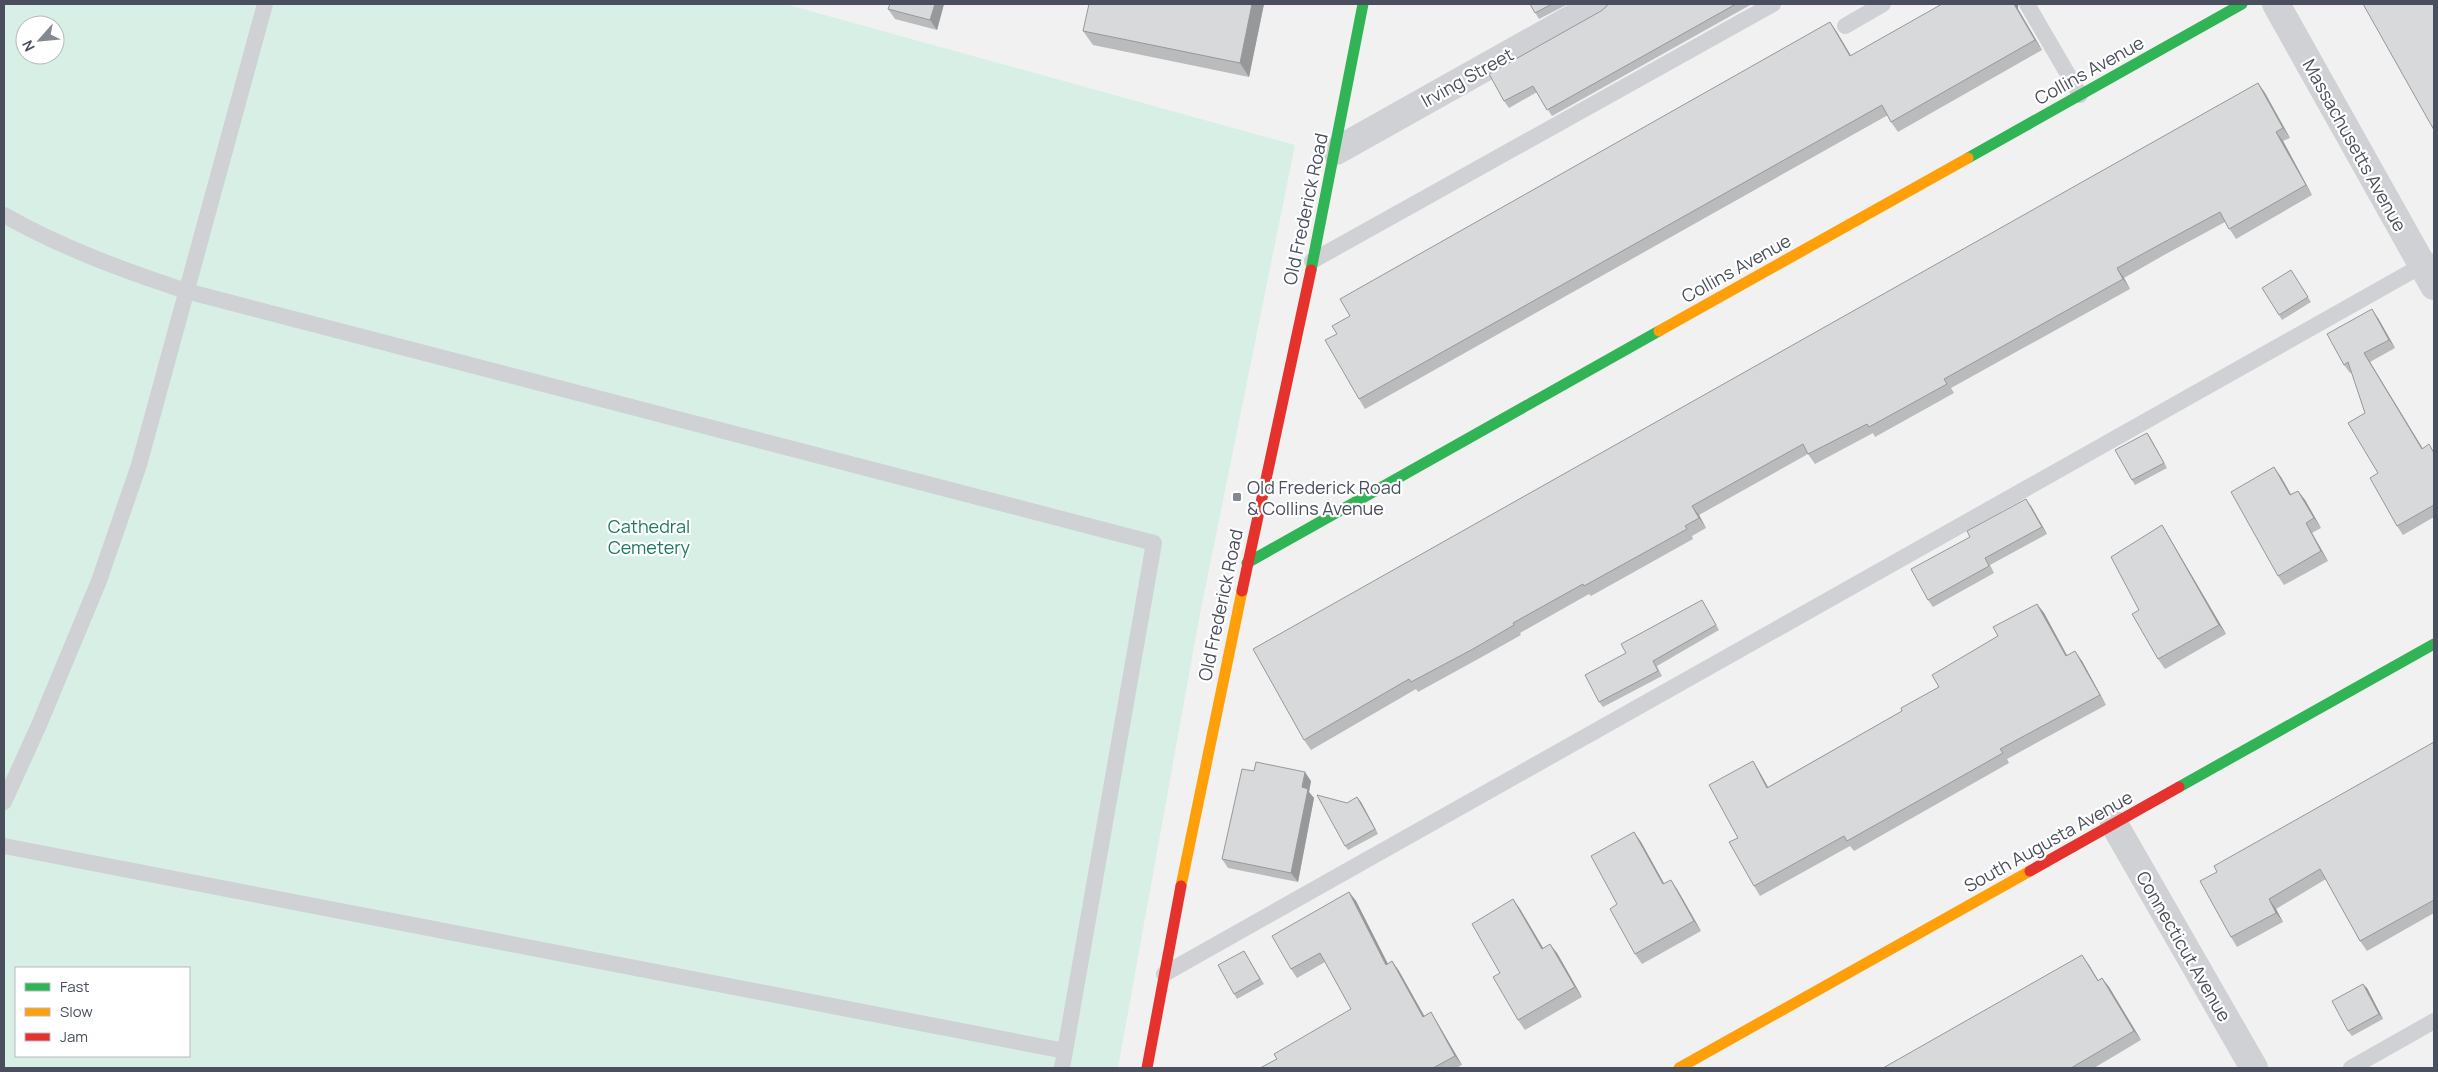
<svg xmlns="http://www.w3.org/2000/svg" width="2438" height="1072" font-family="Manrope,sans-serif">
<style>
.green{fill:#d7efe5;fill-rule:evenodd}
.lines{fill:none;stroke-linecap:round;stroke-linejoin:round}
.lane{stroke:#d0d1d4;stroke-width:16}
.street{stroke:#d0d1d4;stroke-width:28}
.fast{stroke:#30b455;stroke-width:11}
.slow{stroke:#ff9f0a;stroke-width:11}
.jam{stroke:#e5322d;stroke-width:11}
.wall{fill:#babbbc}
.shaded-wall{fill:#979899}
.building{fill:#d8d9db;stroke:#979899}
.poi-dot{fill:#848890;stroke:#fff;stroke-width:2}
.labels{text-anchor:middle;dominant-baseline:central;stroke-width:4.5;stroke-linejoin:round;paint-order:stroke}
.street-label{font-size:18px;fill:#494f5c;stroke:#fff}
.poi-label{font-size:18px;fill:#494f5c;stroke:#fff;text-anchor:start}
.park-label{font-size:18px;fill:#1d7a5f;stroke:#fff}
</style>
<rect width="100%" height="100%" fill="#f1f1f1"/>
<path class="green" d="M4 4H785L1295 145 1199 619 1118 1068H4ZM25 25H55V55H25ZM16 968H189V1056H16Z"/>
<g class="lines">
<path class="lane" d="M2027 4 2080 95
M1845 26 1883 4
M4 215C62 248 123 270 186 291L1154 543 1062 1068
M1312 261 1773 4
M4 802 39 725 99 581 139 465 265 4
M4 846 1065 1051
M1164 974 2430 261
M2351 1068 2434 1021"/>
<path class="street" d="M2276 4 2434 286
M1336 151 1598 4
M2114 824 2254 1068"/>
<path class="fast" d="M1968 158 2242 4
M1311 270 1363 4
M1247 563 1659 331
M2179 787 2434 644"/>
<path class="slow" d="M1659 331 1968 158
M1181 886 1242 591
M1679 1068 2030 871"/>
<path class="jam" d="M1242 591 1311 270
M2030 871 2179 787
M1147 1068 1181 886"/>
</g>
<path class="wall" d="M890 4H944L937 30 895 19 888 9Z
M1264 4 1249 77 1093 45 1083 31Z
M1530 4H1568L1539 19Z
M1607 4H1752L1552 116 1537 92 1509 108 1504 101 1601 11 1607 6Z
M2018 9 2042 50 1898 132 1891 122 1888 115 1365 409 1359 399 1337 334 1350 316 1830 22 1851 56Z
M2258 83 2265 93 2290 138 2283 141 2312 195 2236 239 2225 222 2164 255 2124 278 2130 289 1951 388 1954 393 1875 437 1873 433 1815 464 1808 454 1699 515 1706 528 1692 536 1693 539 1591 596 1589 594 1520 633 1521 635 1480 658 1418 692 1416 689 1311 750 1304 740Z
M2291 270 2311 302 2282 320 2279 315Z
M2378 318 2395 348 2370 362 2422 448 2434 452V517L2403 535 2397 526 2378 473 2365 413 2352 372 2350 373 2344 365Z
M2147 433 2167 468 2135 485 2132 480Z
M2281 477 2291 494 2298 491 2305 500 2321 528 2312 533 2328 561 2284 585 2278 576Z
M2031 506 2047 534 1990 565 1994 573 1933 607 1928 600Z
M2162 525 2168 535 2226 634 2165 669 2158 659 2139 610Z
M2037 604 2044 613 2067 655 2082 661 2106 705 2007 759 2009 763 1854 851 1850 846 1760 896 1754 886 1738 838 1753 761 1759 771 1768 787 1902 711 1939 687Z
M1705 605 1719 630 1657 666 1662 676 1603 707 1599 702 1626 653Z
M2434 742V913L2367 951 2360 941 2326 879 2276 909 2283 922 2237 947 2231 937 2217 872Z
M1311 781 1309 792 1314 798 1298 882 1228 868 1222 859Z
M1361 802 1378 834 1348 850 1345 846 1347 803Z
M1634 832 1641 842 1664 884 1677 889 1701 931 1642 964 1635 954 1617 904Z
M1349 892 1356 901 1388 964 1392 961 1399 971 1424 1016 1431 1012 1437 1022 1462 1065 1456 1068H1260L1277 1059 1351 1009 1325 962 1297 978 1291 969Z
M1513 899 1520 909 1543 948 1557 953 1582 997 1525 1030 1518 1020 1500 973Z
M1244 951 1264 984 1237 999 1234 994Z
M2089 965 2098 980 2102 978 2109 987 2141 1040 2094 1068H1883Z
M2367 988 2383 1019 2352 1036 2348 1031Z"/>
<path class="shaded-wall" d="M935 4H944L937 30 930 20Z
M1252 4H1264L1249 77 1240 63Z
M2014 4H2018V9L2042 50 2035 40Z
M1830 22 1837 32 1857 66 1850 56Z
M2258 83 2265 93 2290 138 2283 128Z
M2276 132 2283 141 2312 195 2306 185Z
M2117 268 2124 278 2130 289 2123 279Z
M2372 309 2378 318 2395 348 2389 340Z
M2364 353 2370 362 2428 457 2422 449Z
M2147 433 2150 437 2167 468 2164 463Z
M2274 467 2281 477 2296 504 2290 495Z
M2298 491 2305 500 2321 528 2314 518Z
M2026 499 2031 506 2047 534 2042 527Z
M1692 506 1699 515 1706 528 1699 518Z
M2306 523 2312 533 2328 561 2321 551Z
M2162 525 2168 535 2226 634 2219 625Z
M2037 604 2044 613 2072 665 2066 656Z
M2075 651 2082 661 2106 705 2100 695Z
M1753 761 1759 771 1774 798 1767 788Z
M1305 772 1311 781 1309 792 1314 798 1298 882 1291 873 1302 787Z
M1357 797 1361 802 1378 834 1375 829Z
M1634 832 1641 842 1670 894 1663 884Z
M1671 880 1677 889 1701 931 1694 921Z
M1349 892 1356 901 1393 974 1386 965Z
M1513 899 1520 909 1549 958 1542 949Z
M2269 899 2276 909 2283 922 2276 913Z
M1550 944 1557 953 1582 997 1575 987Z
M2082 955 2089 965 2104 990 2098 981Z
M1392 961 1399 971 1430 1026 1423 1017Z
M2102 978 2109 987 2141 1040 2134 1031Z
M2363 984 2367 988 2383 1019 2379 1014Z
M1431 1012 1437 1022 1462 1065 1455 1056Z"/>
<path class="building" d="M890 4H935L930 20 888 9Z
M1089 4H1252L1240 63 1083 31Z
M1530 4H1552L1535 13Z
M1607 4H1736L1547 110 1533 86 1504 101 1489 74 1601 11 1607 6Z
M1942 4H2014L2035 40 1891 122 1882 105 1359 399 1325 340 1337 334 1332 326 1350 316 1340 299 1830 22 1850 56Z
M2363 4H2434V130Z
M2258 83 2283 128 2276 132 2306 185 2229 229 2220 212 2157 246 2117 268 2123 279 1944 379 1947 384 1869 427 1867 424 1808 454 1803 444 1692 506 1699 518 1685 526 1687 529 1584 586 1583 584 1513 623 1514 625 1473 649 1411 682 1409 679 1304 740 1253 649Z
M2291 270 2308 297 2279 315 2262 288Z
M2372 309 2389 340 2364 353 2422 449 2429 444 2434 453V505L2397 526 2370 478 2378 473 2348 423 2365 413 2348 362 2344 365 2327 334Z
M2147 433 2164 463 2132 480 2115 450Z
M2274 467 2290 495 2298 491 2314 518 2306 523 2321 551 2278 576 2231 492Z
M2026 499 2042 527 1985 558 1989 566 1928 600 1911 569 1970 537 1967 531Z
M2162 525 2219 625 2158 659 2132 614 2139 610 2111 557Z
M1702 600 1716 625 1653 661 1658 671 1599 702 1585 675 1626 653 1621 644Z
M2037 604 2066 656 2075 651 2100 695 2000 749 2003 753 1847 841 1844 836 1754 886 1729 842 1738 838 1709 785 1753 761 1767 788 1902 711 1901 708 1939 687 1932 675 1998 636 1993 627Z
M2434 742V900L2360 941 2320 869 2269 899 2276 913 2231 937 2200 881 2217 872 2214 866Z
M1256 762 1305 772 1302 787 1308 789 1291 873 1222 859 1242 769 1254 771Z
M1317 795 1347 803 1357 797 1375 829 1345 846Z
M1634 832 1663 884 1671 880 1694 921 1635 954 1610 909 1617 904 1591 856Z
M1349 892 1386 965 1392 961 1423 1017 1431 1012 1455 1056 1433 1068H1260L1277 1059 1274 1054 1351 1009 1320 953 1291 969 1272 936Z
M1513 899 1542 949 1550 944 1575 987 1518 1020 1493 977 1500 973 1472 924Z
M1244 951 1260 979 1234 994 1218 965Z
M2082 955 2098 981 2102 978 2134 1031 2071 1068H1883Z
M2363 984 2379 1014 2348 1031 2332 1001Z"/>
<rect class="poi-dot" x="1232" y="492" width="10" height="10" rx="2.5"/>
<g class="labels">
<g class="street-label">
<text transform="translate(2089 70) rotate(-29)">Collins Avenue</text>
<text transform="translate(1467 77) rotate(-29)">Irving Street</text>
<text transform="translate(2355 145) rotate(61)">Massachusetts Avenue</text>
<text transform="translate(1305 209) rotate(-78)">Old Frederick Road</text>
<text transform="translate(1736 268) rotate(-29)">Collins Avenue</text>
<text transform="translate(1220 605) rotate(-78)">Old Frederick Road</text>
<text transform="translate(2048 841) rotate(-29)">South Augusta Avenue</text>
<text transform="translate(2184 946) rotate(60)">Connecticut Avenue</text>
</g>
<g class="poi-label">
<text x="1247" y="487">Old Frederick Road<tspan x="1247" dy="21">&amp; Collins Avenue</tspan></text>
</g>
<g class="park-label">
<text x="649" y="526">Cathedral<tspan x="649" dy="21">Cemetery</tspan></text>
</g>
</g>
<rect width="2438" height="1072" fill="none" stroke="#494f5c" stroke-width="10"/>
<rect x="15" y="967" width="175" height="90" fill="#ffffff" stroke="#b6b9be"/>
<rect x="25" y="983" width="25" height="8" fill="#30b455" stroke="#b6b9be"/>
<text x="60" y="992" font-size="15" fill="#494f5c">Fast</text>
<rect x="25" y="1008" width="25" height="8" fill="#ff9f0a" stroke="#b6b9be"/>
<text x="60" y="1017" font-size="15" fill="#494f5c">Slow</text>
<rect x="25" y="1033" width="25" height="8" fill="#e5322d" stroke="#b6b9be"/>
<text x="60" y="1042" font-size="15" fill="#494f5c">Jam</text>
<g transform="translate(40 40) rotate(243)"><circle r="24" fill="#ffffff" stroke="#b6b9be"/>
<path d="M0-4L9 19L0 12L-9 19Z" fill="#848890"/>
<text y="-8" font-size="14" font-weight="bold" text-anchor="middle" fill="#494f5c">N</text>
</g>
</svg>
